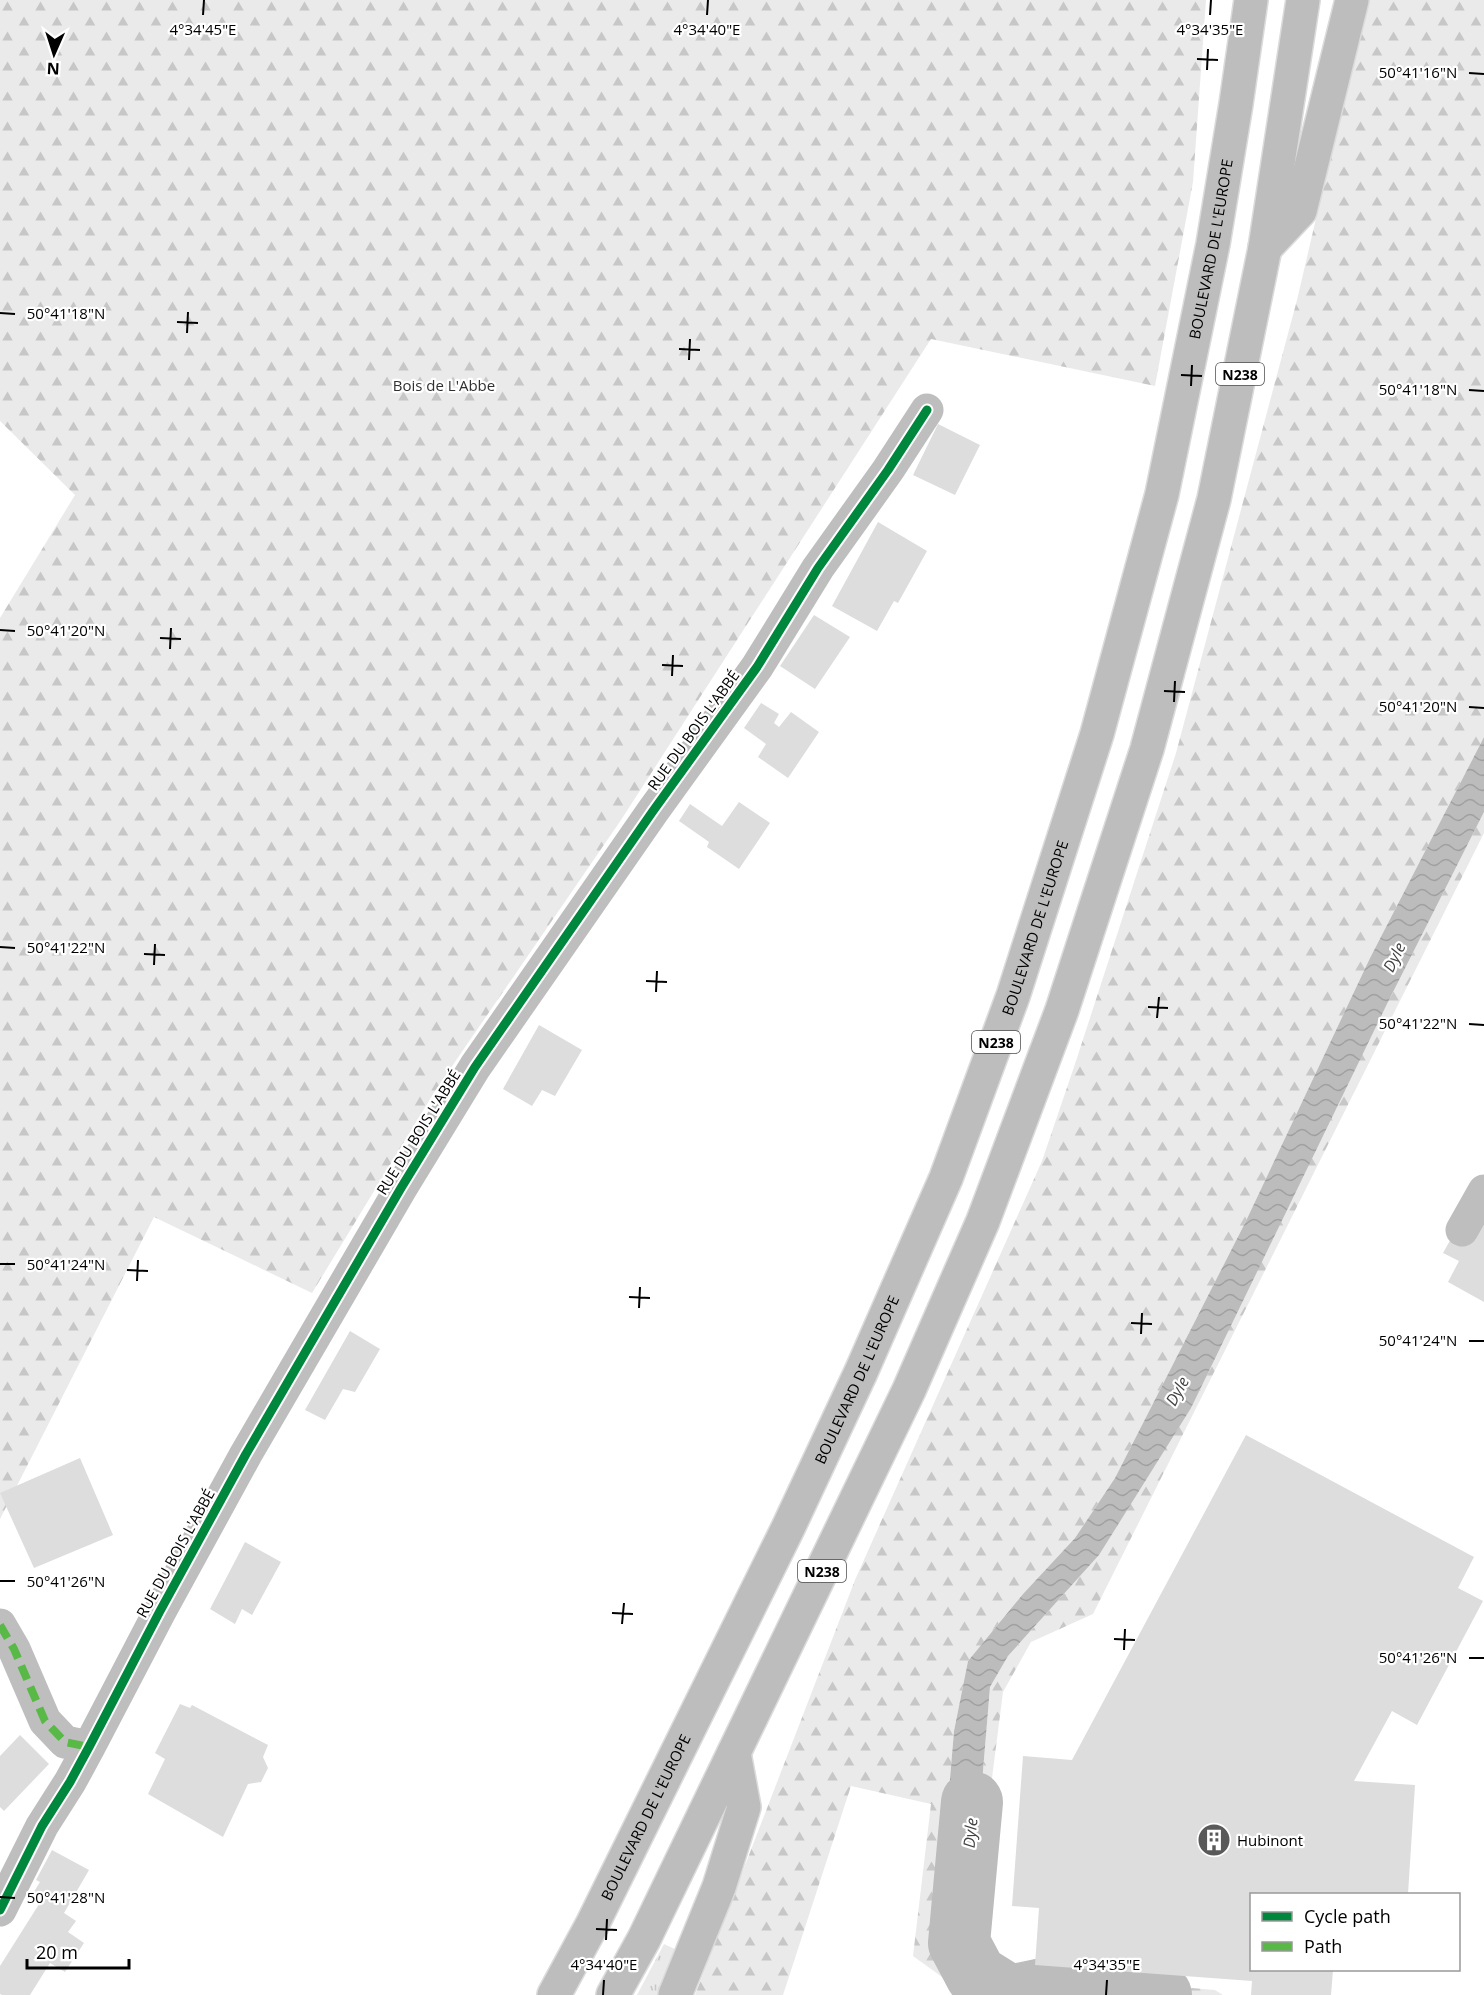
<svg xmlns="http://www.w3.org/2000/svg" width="1484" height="1995" font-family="'Open Sans',sans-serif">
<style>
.grass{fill:url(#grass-tufts)}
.forest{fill:url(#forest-firs)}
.water{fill:url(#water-waves)}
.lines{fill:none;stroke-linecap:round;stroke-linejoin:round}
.river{stroke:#bcbcbc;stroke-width:62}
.building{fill:#ddd}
.highway-casing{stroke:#dbdbdb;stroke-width:36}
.minor{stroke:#bebebe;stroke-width:33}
.highway{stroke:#bdbdbd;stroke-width:33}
.quiet{stroke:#58b947;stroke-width:8;stroke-dasharray:15 8;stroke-linecap:butt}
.cycleway-casing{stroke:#fff;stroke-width:13}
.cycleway{stroke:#00873e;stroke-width:9}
.ticks{fill:none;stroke:#000;stroke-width:2}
.labels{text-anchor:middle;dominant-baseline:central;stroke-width:4.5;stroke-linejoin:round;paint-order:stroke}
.shield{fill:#fff;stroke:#4c4c4c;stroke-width:1.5}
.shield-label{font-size:14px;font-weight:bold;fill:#000}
.street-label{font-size:15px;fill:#000;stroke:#fff}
.park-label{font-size:15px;fill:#303030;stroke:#fff}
.poi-label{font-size:15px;fill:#000;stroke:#fff;text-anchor:start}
.water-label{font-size:16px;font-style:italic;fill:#414141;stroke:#fff}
.ticks-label{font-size:15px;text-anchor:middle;fill:#000;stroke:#fff;stroke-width:4.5;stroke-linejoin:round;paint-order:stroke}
</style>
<defs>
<pattern id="grass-tufts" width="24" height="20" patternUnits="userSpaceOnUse" patternTransform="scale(1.5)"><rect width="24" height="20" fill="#eaeaea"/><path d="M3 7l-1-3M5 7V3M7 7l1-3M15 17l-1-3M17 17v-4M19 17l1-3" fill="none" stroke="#c7c7c7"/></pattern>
<pattern id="forest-firs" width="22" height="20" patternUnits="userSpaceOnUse" patternTransform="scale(1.5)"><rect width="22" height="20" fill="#eaeaea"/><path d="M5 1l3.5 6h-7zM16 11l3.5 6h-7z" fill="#c7c7c7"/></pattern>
<pattern id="water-waves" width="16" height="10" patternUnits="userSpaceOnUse" patternTransform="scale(1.5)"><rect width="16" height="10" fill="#bcbcbc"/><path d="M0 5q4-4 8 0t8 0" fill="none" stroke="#a0a0a0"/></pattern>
</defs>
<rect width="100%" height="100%" fill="#fff"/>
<path class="grass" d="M664 1944 677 1950 660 1995H637Z"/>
<path class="forest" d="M0 0H1206L1193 182 1155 386 931 339 621 820 435 1091 312 1293 154 1217 0 1519V618L75 495 0 421Z
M1367 0H1484V737L1370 958 1245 1223 1115 1478 1075 1538 1023 1594 968 1661 954 1731 942 1874 973 1891 990 1687 1008 1656 1099 1555 1387 1004 1484 812V833L1093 1614 1031 1642 1003 1692 980 1872 990 1954 997 1964 1016 1973 1215 1990 1223 1995H967L913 1956 931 1804 851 1786 783 1995H695L855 1580 1042 1161 1076 1061 1176 753 1297 300Z"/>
<path class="water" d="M1484 737V812L1387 1004 1191 1408 1099 1555 1008 1656 990 1687 973 1891 942 1874 954 1731 968 1661 1023 1594 1075 1538 1115 1478 1245 1223 1370 958Z"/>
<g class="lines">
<path class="river" d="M972 1802 959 1943 976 1975 1008 1995
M1014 1995 1052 1987 1113 1985 1161 1995"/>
</g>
<path class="building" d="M938 424 980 445 955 495 913 475Z
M878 522 927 551 898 603 894 601 877 631 832 606Z
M814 615 850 637 815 689 780 666Z
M761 703 779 714 774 723 779 727 791 712 819 732 788 778 758 757 766 744 744 728Z
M739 802 770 823 739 869 707 847 709 842 679 821 690 804 722 826Z
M539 1025 582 1050 555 1096 542 1090 532 1106 503 1089Z
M1484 1219V1302L1448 1282 1459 1261 1443 1253 1457 1228Z
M350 1331 380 1349 355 1392 343 1389 325 1420 305 1410Z
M1246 1435 1474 1557 1458 1588 1483 1601 1417 1725 1392 1711 1354 1781 1415 1785 1408 1894H1252V1970H1333L1331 1995H1251L1252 1981 1035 1965 1039 1908 1012 1906 1023 1756 1072 1760Z
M80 1458 113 1535 34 1568 0 1493Z
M245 1542 281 1562 252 1615 242 1609 235 1624 210 1609Z
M180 1704 190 1708 192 1705 268 1745 263 1757 268 1768 261 1782 248 1784 223 1837 148 1794 165 1759 155 1753Z
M20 1735 49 1764 4 1811 0 1807V1756Z
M52 1850 89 1870 64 1913 76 1921 68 1932 84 1943 65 1972 50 1963 30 1995H2L0 1994V1966L41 1901 32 1895 40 1882 36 1880Z"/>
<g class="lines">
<defs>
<g id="highway">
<path d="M1265 248 1300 211 1352 0"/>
<path id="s1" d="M554 1995 593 1923 788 1528 861 1372 946 1178 1013 996 1097 734 1162 494 1213 244 1236 104 1251 0"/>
<path d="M613 1995 644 1939 909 1390 983 1221 1062 1010 1147 749 1214 499 1265 248 1303 0"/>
<path d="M675 1995 719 1887 744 1807 734 1753"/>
</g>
</defs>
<use href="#highway" class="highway-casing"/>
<path class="minor" d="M1462 1230 1484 1191
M0 1625 14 1649 45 1721 65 1742 89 1747
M0 1910 42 1826 70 1782 89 1747 160 1611 246 1454 401 1188 475 1067 653 811 757 667 818 568 888 470 927 410"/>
<use href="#highway" class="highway"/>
<path class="quiet" d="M0 1625 14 1649 45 1721 65 1742 89 1747"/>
<defs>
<path id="cycleway" d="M0 1910 42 1826 70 1782 89 1747 160 1611 246 1454 401 1188 475 1067 653 811 757 667 818 568 888 470 927 410"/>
</defs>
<use href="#cycleway" class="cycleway-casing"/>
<use href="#cycleway" class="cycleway"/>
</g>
<path class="ticks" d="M203 15 204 0M707 15 708 0M1210 15 1211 0M1197 59 1218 60M1207 70 1208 49M1469 73 1484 74M0 313 15 314M177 322 198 323M187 333 188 312M679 349 700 350M689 360 690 339M1181 375 1202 376M1191 386 1192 365M1469 390 1484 391M0 630 15 631M160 638 181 639M170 649 171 628M662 665 683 666M672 676 673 655M1164 691 1185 692M1174 702 1175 681M1469 707 1484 708M0 947 15 948M144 954 165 955M154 965 155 944M646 981 667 982M656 992 657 971M1148 1007 1168 1008M1157 1018 1159 997M1469 1024 1484 1025M0 1264H15M127 1270 148 1271M137 1281 138 1260M629 1297 650 1298M639 1308 640 1287M1131 1323 1152 1324M1141 1334 1142 1313M1469 1341H1484M0 1581H15M612 1613 633 1614M622 1624 624 1603M1114 1639 1135 1640M1124 1650 1125 1629M1469 1658H1484M0 1897 15 1898M596 1929 617 1930M606 1940 607 1919M603 1995 604 1980M1106 1995 1107 1980"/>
<defs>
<symbol id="building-disc" viewBox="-11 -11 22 22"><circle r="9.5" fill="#595959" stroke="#fff"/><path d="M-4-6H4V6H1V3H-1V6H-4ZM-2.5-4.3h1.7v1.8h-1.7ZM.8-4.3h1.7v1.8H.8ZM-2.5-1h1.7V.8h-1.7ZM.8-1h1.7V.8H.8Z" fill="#fff"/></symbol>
</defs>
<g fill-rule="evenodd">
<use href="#building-disc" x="1195" y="1821" width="38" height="38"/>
</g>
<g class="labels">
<g class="shield">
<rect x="1216" y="363" width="48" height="22" rx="4.5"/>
<rect x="972" y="1031" width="48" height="22" rx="4.5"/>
<rect x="798" y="1560" width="48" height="22" rx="4.5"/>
</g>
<g class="shield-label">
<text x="1240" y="374">N238</text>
<text x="996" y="1042">N238</text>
<text x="822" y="1571">N238</text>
</g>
<g class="street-label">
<text stroke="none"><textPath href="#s1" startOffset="1874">BOULEVARD DE L'EUROPE</textPath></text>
<text transform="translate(693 730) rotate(-54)">RUE DU BOIS L'ABBÉ</text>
<text stroke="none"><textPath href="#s1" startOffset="1172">BOULEVARD DE L'EUROPE</textPath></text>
<text transform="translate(418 1132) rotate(-58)">RUE DU BOIS L'ABBÉ</text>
<text stroke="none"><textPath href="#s1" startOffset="686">BOULEVARD DE L'EUROPE</textPath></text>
<text transform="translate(175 1553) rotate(-61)">RUE DU BOIS L'ABBÉ</text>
<text stroke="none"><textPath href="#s1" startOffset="200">BOULEVARD DE L'EUROPE</textPath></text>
</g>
<g class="park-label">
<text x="444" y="385">Bois de L'Abbe</text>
</g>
<g class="poi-label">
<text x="1237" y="1840">Hubinont</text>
</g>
<g class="water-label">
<text transform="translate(1394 957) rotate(-64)">Dyle</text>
<text transform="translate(1177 1391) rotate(-61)">Dyle</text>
<text transform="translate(970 1833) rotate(-84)">Dyle</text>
</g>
</g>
<g class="ticks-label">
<text x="203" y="35">4°34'45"E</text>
<text x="707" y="35">4°34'40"E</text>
<text x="1210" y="35">4°34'35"E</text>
<text x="1418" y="78">50°41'16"N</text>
<text x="66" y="319">50°41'18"N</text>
<text x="1418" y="395">50°41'18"N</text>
<text x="66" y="636">50°41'20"N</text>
<text x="1418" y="712">50°41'20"N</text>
<text x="66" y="953">50°41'22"N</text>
<text x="1418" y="1029">50°41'22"N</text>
<text x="66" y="1270">50°41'24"N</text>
<text x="1418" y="1346">50°41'24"N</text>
<text x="66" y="1587">50°41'26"N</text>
<text x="1418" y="1663">50°41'26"N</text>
<text x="66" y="1903">50°41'28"N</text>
<text x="604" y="1970">4°34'40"E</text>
<text x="1107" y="1970">4°34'35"E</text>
</g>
<rect x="1250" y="1893" width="210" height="78" fill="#ffffff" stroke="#999999" stroke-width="1.5"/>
<rect x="1262" y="1912" width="30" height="9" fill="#00873e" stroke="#999999" stroke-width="1.5"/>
<text x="1304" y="1923" font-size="18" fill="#000000">Cycle path</text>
<rect x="1262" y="1942" width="30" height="9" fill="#58b947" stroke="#999999" stroke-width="1.5"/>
<text x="1304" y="1953" font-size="18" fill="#000000">Path</text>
<g transform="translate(54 54) rotate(183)" stroke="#ffffff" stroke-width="4.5" paint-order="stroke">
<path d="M0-4.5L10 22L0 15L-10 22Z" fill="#000000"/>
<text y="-9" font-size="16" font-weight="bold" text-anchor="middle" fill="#000000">N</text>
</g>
<path d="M27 1959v9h102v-9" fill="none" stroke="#000000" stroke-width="3"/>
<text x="36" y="1959" font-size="18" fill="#000000" stroke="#ffffff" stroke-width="4.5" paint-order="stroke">20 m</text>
</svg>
